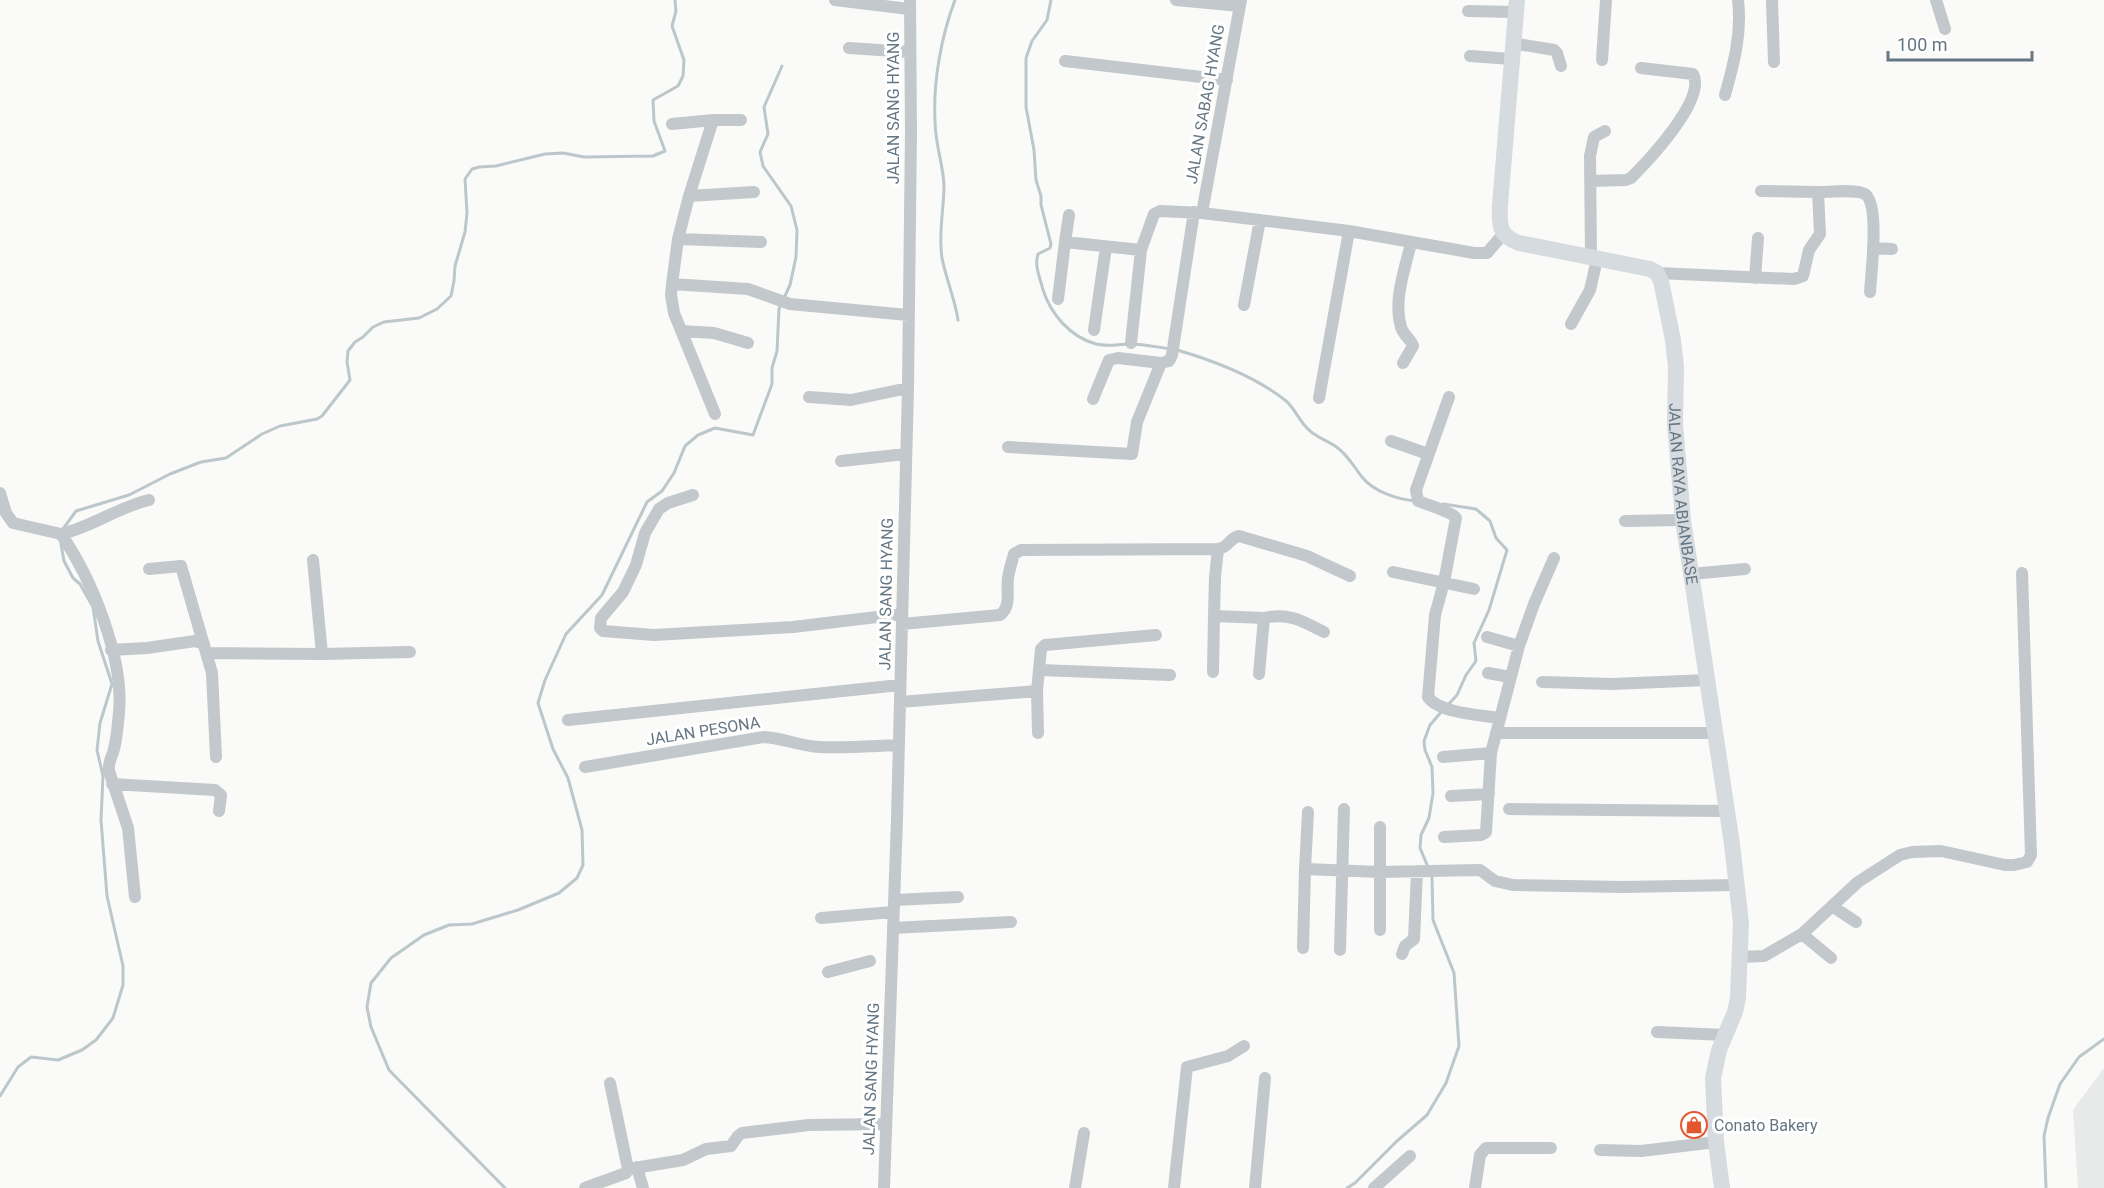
<svg xmlns="http://www.w3.org/2000/svg" width="2104" height="1188" font-family="Roboto,sans-serif">
<style>
.built{fill:#e8e9e9}
.lines{fill:none;stroke-linecap:round;stroke-linejoin:round}
.stream{stroke:#bbc7cb;stroke-width:3}
.minor{stroke:#c3c8cc;stroke-width:12}
.secondary{stroke:#d6dbdf;stroke-width:16}
.labels{text-anchor:middle;dominant-baseline:central;stroke-width:6;stroke-linejoin:round;paint-order:stroke}
.street-label{font-size:16px;fill:#657683;stroke:#fff}
.poi-label{font-size:16px;fill:#657683;stroke:#fff;text-anchor:start}
</style>
<rect width="100%" height="100%" fill="#fafaf8"/>
<path class="built" d="M2104 1068V1188H2078L2073 1110Z"/>
<g class="lines">
<path class="stream" d="M955 0C941 37 933 82 935 121 935 143 943 164 944 185 944 210 938 234 942 258 946 279 955 299 958 320
M1051 0 1047 20 1032 41 1026 58V107L1034 150 1036 180 1041 196V205L1051 244 1050 248 1038 254C1034 266 1040 277 1043 290 1051 314 1070 337 1096 344 1108 347 1118 344 1129 344 1143 344 1157 347 1171 349
M782 66 764 107 768 134 760 152 763 166 791 206 797 230 796 257 790 285 784 298
M1177 350C1215 361 1254 376 1285 400 1295 408 1299 421 1308 429 1316 438 1330 441 1339 449 1349 457 1354 467 1362 477 1374 492 1397 499 1415 501
M1443 504 1476 509 1490 521 1496 538 1507 550 1489 610 1474 643 1476 661 1466 675 1457 695 1447 706
M63 529 76 511 129 495 170 474 201 462 226 458 262 434 280 426 317 419 322 416 350 380 347 362 348 351 355 342 363 337 373 327 384 322 419 318 437 309 451 296 454 281 455 266 465 232 467 213 465 179 472 169 479 167 496 166 545 154 563 153 584 157 653 156 665 151 654 121 653 100 678 86 683 76 684 60 672 26 676 11 675 0
M1428 867 1420 848 1421 835 1429 818 1433 793 1432 767 1425 750 1424 741 1430 725 1442 711
M0 1096 18 1067 31 1057 58 1060 82 1050 96 1040 113 1018 123 985V966L107 896 101 820 103 776 97 750 100 723 112 684 98 641 93 607 80 584 73 578 64 561 61 544
M505 1188 389 1070 371 1027 367 1007 371 983 391 958 424 935 449 925 472 924 518 910 559 893 577 878 583 865 582 830 568 778 553 749 538 703 545 680 566 634 602 595 647 502 662 491 674 473 685 446 698 435 715 428 753 435 772 384V368L777 351 779 309 781 304
M1347 1188 1355 1183 1397 1141 1427 1115 1446 1083 1459 1046 1454 973 1433 920 1432 878 1431 873
M2046 1188 2044 1136 2048 1118 2060 1084 2079 1057 2104 1039"/>
<path class="minor" d="M835 0 909 9
M1176 0 1240 6
M1772 0 1774 62
M1936 0 1945 29
M1468 11 1515 12
M1512 43 1554 50 1557 53 1561 66
M849 48 909 52
M1470 56 1511 59
M1602 60 1606 0
M1065 61 1227 80
M1725 95C1734 63 1742 33 1738 0
M741 120H713L689 196 678 239 672 284 748 289 790 304 908 315
M672 124 713 120
M1590 181 1626 180 1631 178C1648 161 1707 99 1693 74L1641 68
M1818 192C1828 192 1857 189 1865 194 1880 204 1871 275 1870 292
M689 196 754 192
M1202 213 1241 0
M678 239 761 242
M1065 242 1069 215
M1873 248 1892 249
M1591 257 1590 156 1594 137 1605 131
M1657 273 1794 279 1803 276 1809 250 1820 234 1818 192 1761 191
M1755 278 1758 238
M672 284 671 295 674 313 715 414
M1058 299 1065 242 1141 250
M1244 305 1260 220
M1571 324 1590 290 1597 259
M1094 330 1106 247
M682 331 714 333 748 343
M1131 343 1141 250 1154 214 1160 211 1202 213 1349 231 1474 253H1487L1499 239 1505 235
M1403 363 1413 346C1411 339 1403 335 1401 327 1393 300 1405 269 1411 243
M809 397 851 400 908 388
M1449 397 1416 490 1418 501C1428 505 1452 512 1456 518L1444 582 1435 615 1428 697C1439 713 1481 715 1500 718
M1319 398 1349 231
M1093 399 1109 360 1118 358 1161 363
M1391 441 1428 454
M1008 447 1132 454 1137 422 1161 363 1169 361 1172 355 1194 212
M841 461 906 454
M0 493 6 513 13 523 61 534C92 579 124 658 119 712 118 724 117 737 114 749 112 758 108 760 109 771L128 828 135 897
M693 495 668 503 659 509 645 533 636 565 623 592 601 618 600 628 603 631 654 635 793 627 902 614
M1625 521 1683 520
M61 534C92 527 118 507 149 500
M1218 549C1230 547 1229 538 1239 536L1307 556 1350 576
M313 560 322 654
M149 569 181 566 212 673 216 757
M1393 572 1474 589
M1691 574 1745 569
M1264 618C1288 612 1303 621 1324 632
M902 624 1000 615C1012 606 1006 591 1008 578 1009 570 1012 562 1014 554L1021 550 1218 549 1215 577 1214 616 1264 618 1259 674
M1487 637 1519 646
M111 650 147 648 195 641 204 644
M207 653 322 654 410 652
M1040 670 1170 675
M1213 672 1214 616
M1488 673 1510 677
M1542 682 1612 684 1707 680
M1037 691 1038 733
M900 702 1037 691 1041 649 1045 645 1156 635
M568 720 900 685
M1496 733H1715
M1443 757 1491 753
M585 767 764 737C783 738 800 746 819 747 845 748 872 746 899 745
M112 784 215 790 221 795 219 811
M1451 796 1489 794
M1509 809 1726 811
M1308 812 1305 869 1380 872 1480 870 1495 881 1513 885 1623 887 1737 885
M1380 827V930
M1444 837 1481 835 1486 832 1491 753 1519 646 1534 604 1554 558
M894 900 958 897
M1832 906 1856 922
M821 918 893 912
M893 928 1011 922
M1802 934 1831 958
M1303 948 1305 869
M1340 950 1344 809
M1402 954 1405 946 1414 939 1417 871
M1740 957 1764 956 1802 934 1858 882 1900 855 1912 852 1941 851 2005 865H2014L2027 862 2031 855 2022 573
M828 972 870 961
M1657 1032 1725 1035
M610 1083 628 1169
M1600 1150 1641 1151 1716 1142
M637 1167 643 1188
M585 1188 626 1173 628 1169 683 1160 706 1149 731 1146 738 1136 742 1133 809 1125 886 1124
M884 1188 897 818 908 388 911 132 910 0
M1075 1188 1084 1133
M1174 1188 1187 1067 1228 1056 1244 1046
M1255 1188 1265 1078
M1374 1188 1410 1156
M1475 1188 1480 1155 1486 1148H1551"/>
<path class="secondary" id="s1" d="M1517 0 1500 205C1499 225 1499 236 1519 243L1650 269 1657 273 1661 281 1673 340 1676 367 1675 424 1683 520 1732 844 1741 923 1738 998 1735 1012 1719 1050 1713 1078 1716 1142 1722 1188"/>
</g>
<defs>
<symbol id="shop-ring" viewBox="-11 -11 22 22"><circle r="9.5" fill="#fff" stroke="#e4572e" stroke-width="1.5"/><path d="M-5-2.5h2.3a2.7 3.5 0 0 1 5.4 0H5L5.5 6h-11ZM-1.5-2.5h3a1.5 2.3 0 0 0-3 0Z" fill="#e4572e"/></symbol>
</defs>
<g fill-rule="evenodd">
<use href="#shop-ring" x="1679" y="1110" width="30" height="30"/>
</g>
<g class="labels">
<g class="street-label">
<text transform="translate(1205 104) rotate(-80)">JALAN SABAG HYANG</text>
<text transform="translate(893 108) rotate(-90)">JALAN SANG HYANG</text>
<text stroke="none"><textPath href="#s1" startOffset="618">JALAN RAYA ABIANBASE</textPath></text>
<text transform="translate(886 594) rotate(-89)">JALAN SANG HYANG</text>
<text transform="translate(703 731) rotate(-9)">JALAN PESONA</text>
<text transform="translate(871 1079) rotate(-88)">JALAN SANG HYANG</text>
</g>
<g class="poi-label">
<text x="1714" y="1125">Conato Bakery</text>
</g>
</g>
<path d="M1888 51v9h144v-9" fill="none" stroke="#657683" stroke-width="3"/>
<text x="1897" y="51" font-size="18" fill="#657683" stroke="#ffffff" stroke-width="4.5" paint-order="stroke">100 m</text>
</svg>
